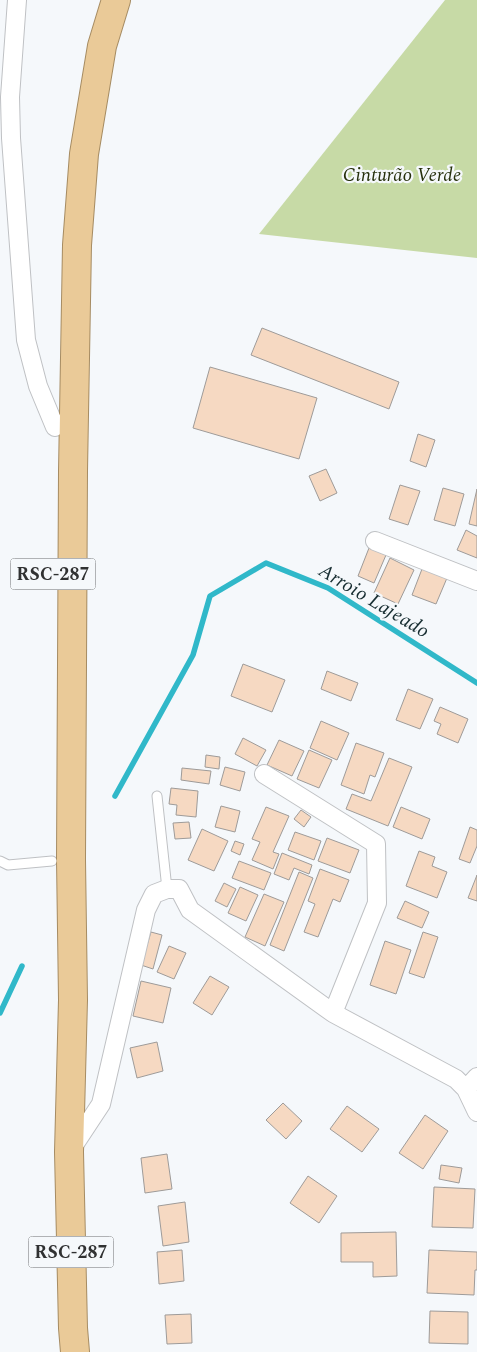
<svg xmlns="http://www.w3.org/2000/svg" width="477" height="1352" font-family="Spectral,serif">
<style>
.green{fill:#c7daa6}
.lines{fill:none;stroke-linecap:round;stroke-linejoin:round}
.stream{stroke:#30b8c9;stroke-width:5.5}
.building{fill:#f6d9c2;stroke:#9e9b99}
.service-casing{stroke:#bfc1c4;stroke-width:11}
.minor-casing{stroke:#bfc1c4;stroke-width:20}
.trunk-casing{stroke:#a68c63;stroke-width:30}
.service{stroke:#fff;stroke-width:9}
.minor{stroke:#fff;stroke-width:18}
.trunk{stroke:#eaca98;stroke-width:28}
.labels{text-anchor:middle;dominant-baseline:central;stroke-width:4.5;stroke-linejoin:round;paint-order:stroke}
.shield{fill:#f5f8fb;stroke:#6b6d6e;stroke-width:1}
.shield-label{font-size:18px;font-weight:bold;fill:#303132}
.park-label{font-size:19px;font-style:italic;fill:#26300c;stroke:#f5f8fb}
.water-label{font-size:20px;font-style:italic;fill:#182e32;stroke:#f5f8fb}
</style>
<rect width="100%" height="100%" fill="#f5f8fb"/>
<path class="green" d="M445 0H477V258L259 234Z"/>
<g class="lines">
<path class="stream" d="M115 796 193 655 210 596 266 563 328 588 477 683
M0 1013 22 966"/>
</g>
<path class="building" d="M262 328 399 382 389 409 251 355Z
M210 367 317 398 299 459 193 428Z
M418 434 435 440 426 467 410 461Z
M326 469 337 493 320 501 309 476Z
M400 485 420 491 408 525 389 519Z
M443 488 464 494 455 526 434 520Z
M477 489V526L469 524Z
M466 530 477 536V558L457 550Z
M369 548 386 555 374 583 358 576Z
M390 558 414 570 398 604 374 593Z
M422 569 447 578 436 604 412 595Z
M243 664 285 680 272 712 231 696Z
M327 671 358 683 351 701 321 689Z
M408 689 433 699 420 729 396 720Z
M440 707 468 719 458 743 437 734 441 724 434 721Z
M321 721 349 733 337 760 310 748Z
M243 738 266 750 257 766 235 754Z
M279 740 304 751 292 776 267 765Z
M356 743 384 753 375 777 370 775 364 794 341 785Z
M309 750 332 760 319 788 297 779Z
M206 755 220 757 219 769 205 767Z
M389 758 412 767 388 826 346 809 352 794 371 801Z
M225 767 245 772 240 791 220 785Z
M182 768 211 771 209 784 181 780Z
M171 788 198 791 196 817 176 815 177 805 169 804Z
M221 806 240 811 235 832 215 827Z
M266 807 289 816 273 852 279 854 273 869 252 860 260 842 252 839Z
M401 807 430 819 422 839 393 827Z
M301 810 311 817 304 827 294 819Z
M189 822 191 838 175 839 173 823Z
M470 827 477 830V846L470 863 459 859Z
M202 829 228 841 214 871 188 860Z
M295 832 321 841 314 860 288 850Z
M327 838 359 850 350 873 318 861Z
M235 841 244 844 240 855 231 851Z
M419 851 435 857 432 866 447 872 437 898 406 886Z
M282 853 312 865 309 874 294 868 289 880 274 874Z
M239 861 271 873 264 890 232 878Z
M320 869 349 880 340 902 333 899 318 937 304 932 315 904 308 901Z
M299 872 313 878 284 951 270 945Z
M477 875V901L468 898Z
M224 883 236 889 227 907 215 901Z
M240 887 258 895 246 921 228 913Z
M264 894 284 902 265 946 245 937Z
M405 901 429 912 422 928 397 918Z
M151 932 162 935 153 969 141 965Z
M423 932 438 937 424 978 409 973Z
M385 941 411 950 396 994 370 985Z
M169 946 186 953 174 979 157 972Z
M210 976 229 987 212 1015 193 1003Z
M141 981 171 988 163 1023 133 1016Z
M157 1042 163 1071 137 1078 130 1048Z
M283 1103 302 1121 286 1139 266 1120Z
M347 1106 379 1129 362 1152 330 1129Z
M425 1115 448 1131 423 1169 399 1153Z
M167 1154 172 1189 145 1193 141 1158Z
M441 1165 462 1168 459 1183 439 1179Z
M308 1176 337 1196 319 1223 290 1203Z
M434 1187 475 1189 473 1228 432 1227Z
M185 1202 189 1242 163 1246 158 1206Z
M396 1232 397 1276 373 1277V1262H341V1233Z
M182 1250 184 1281 159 1284 157 1252Z
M429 1250 477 1252V1270H475L474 1295 427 1293Z
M430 1311 468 1312V1344L429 1343Z
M191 1314 192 1343 167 1344 165 1315Z"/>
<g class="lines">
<defs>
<path id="service" d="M157 796 167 889
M0 861 8 865 52 861"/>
<path id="minor" d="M17 0 10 97 11 138 26 340 38 386 55 427
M375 541 477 581
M264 774 376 844 377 903 333 1013
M466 1089 477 1077
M70 1151 101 1104 146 910 154 894 167 889H179L190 910 333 1013 456 1079 466 1089 477 1112"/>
<path id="trunk" d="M75 1352 73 1328 69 1152 73 1000 71 860 73 471 77 245 84 154 102 46 116 0"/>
</defs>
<use href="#service" class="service-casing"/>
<use href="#minor" class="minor-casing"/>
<use href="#trunk" class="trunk-casing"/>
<use href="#service" class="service"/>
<use href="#minor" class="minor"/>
<use href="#trunk" class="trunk"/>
</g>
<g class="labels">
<g class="shield">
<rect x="10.5" y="558.5" width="85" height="31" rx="4"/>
<rect x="28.5" y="1236.5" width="85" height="31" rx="4"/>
</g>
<g class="shield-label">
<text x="53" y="574">RSC-287</text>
<text x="71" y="1252">RSC-287</text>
</g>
<g class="park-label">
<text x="402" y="175">Cinturão Verde</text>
</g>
<g class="water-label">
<text transform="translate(374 601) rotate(31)">Arroio Lajeado</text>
</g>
</g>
</svg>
